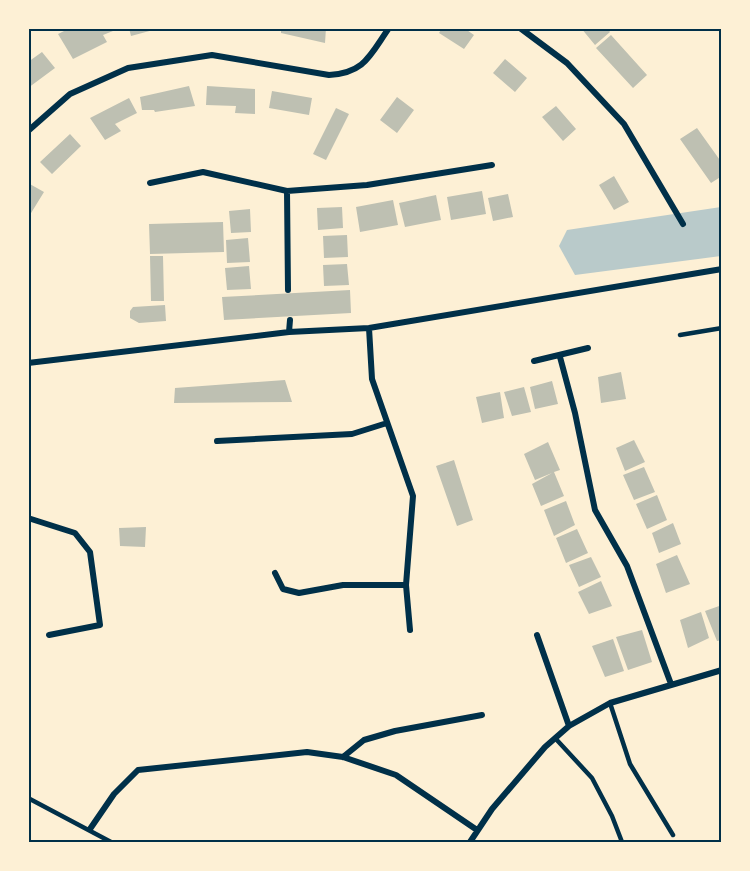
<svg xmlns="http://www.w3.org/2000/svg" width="750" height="871" font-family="Commissioner,sans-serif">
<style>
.green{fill:#b9caca}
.building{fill:#bec0b2}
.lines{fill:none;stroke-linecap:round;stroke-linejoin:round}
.service{stroke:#003049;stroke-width:4.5}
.minor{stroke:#003049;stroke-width:6}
.neatline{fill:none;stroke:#003049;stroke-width:2}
</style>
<rect width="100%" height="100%" fill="#fdf0d5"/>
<path class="green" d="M721 207V256L575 275 559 246 567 230Z"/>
<path class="building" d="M70 28H111L113 31 103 35 107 42 73 59 58 34Z
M129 28H156L157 29 131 36Z
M281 28H326L325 43 281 33Z
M442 28H464L474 35 464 49 439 33Z
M581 28H607L610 32 595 45Z
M611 35 647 75 633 88 596 48Z
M42 52 55 68 28 88V62Z
M505 59 527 78 515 92 493 73Z
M189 86 195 106 155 112 154 110H142L140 97Z
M207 86 255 89V114L235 113 236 106 206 105Z
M272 91 312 98 309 115 269 108Z
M397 97 414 110 397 133 380 120Z
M129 98 137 113 115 124 121 131 105 140 90 118Z
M556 106 576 129 563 141 542 117Z
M336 108 349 114 326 160 313 154Z
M697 128 722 163V176L711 183 680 139Z
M70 134 81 146 52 174 40 162Z
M614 176 629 202 614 210 599 185Z
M28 183 44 192 28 218Z
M482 191 486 214 451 220 447 197Z
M508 194 513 217 493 221 488 198Z
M436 195 441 220 405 227 399 203Z
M393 200 398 225 360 232 356 207Z
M342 207 343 228 318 230 317 208Z
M250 209 251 232 231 233 229 211Z
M223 222 224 252 150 254 149 224Z
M347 235 348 257 324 258 323 236Z
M248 238 250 262 227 263 226 240Z
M150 256H163L164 301H151Z
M347 264 349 285 324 286 323 265Z
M249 266 251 289 227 290 225 268Z
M350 290 351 313 224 320 222 297Z
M165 305 166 321 139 323 130 318V311L133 307Z
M621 372 626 399 601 403 598 377Z
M285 380 292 402 174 403 175 388Z
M552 381 558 404 535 409 530 387Z
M524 387 531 412 512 416 504 392Z
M500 392 504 418 482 423 476 397Z
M634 440 645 462 625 471 616 448Z
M548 442 560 470 554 472 564 496 541 506 532 484 552 473 535 480 524 454Z
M454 460 473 520 457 526 436 466Z
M644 467 655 492 634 500 623 475Z
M657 495 667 520 647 529 636 504Z
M566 501 575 525 554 536 544 510Z
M673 523 681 544 659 553 652 533Z
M146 527 145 547 120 546 119 528Z
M577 529 588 553 566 563 556 538Z
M677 555 690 584 666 593 656 564Z
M591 557 601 577 579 587 569 565Z
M601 581 612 606 589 614 578 592Z
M722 605V640L717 641 705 611Z
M701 612 709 638 688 648 680 620Z
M642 630 652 662 628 670 616 637Z
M613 639 624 671 605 677 592 646Z"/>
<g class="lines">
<path class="service" d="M680 335 722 328
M610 703 630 764 673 835
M555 738 592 778 612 816 622 842
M28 798 111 842"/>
<path class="minor" d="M520 28 567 63 624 124 683 224
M28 131 70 94 128 68 212 55 329 75C365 73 370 55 389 28
M150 183 203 172 287 191 367 185 492 165
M287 191 288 290
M369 328 372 379 413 496 406 585 410 630
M289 332 290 320
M560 357 575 413 595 510 627 566 671 684
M534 361 588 348
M28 363 289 332 369 328 722 269
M217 441 352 434 387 423
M28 518 75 533 90 552 100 625 49 635
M275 573 283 589 299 593 343 585H406
M537 635 569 726
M343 757 364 740 395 731 482 715
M90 829 114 794 138 770 307 752 343 757 396 775 477 830
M470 842 492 809 545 747 569 726 610 703 722 670"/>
</g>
<rect width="750" height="871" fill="none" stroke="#fdf0d5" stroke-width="60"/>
<rect x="30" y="30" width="690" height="811" class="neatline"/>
</svg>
